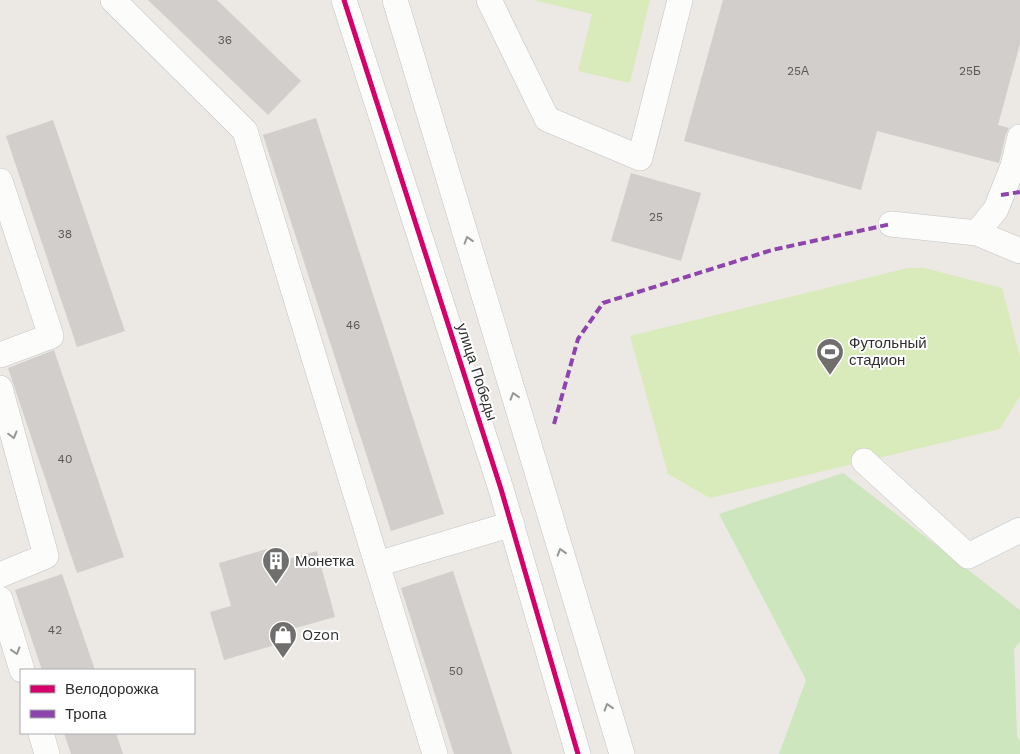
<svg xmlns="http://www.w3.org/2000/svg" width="1020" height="754" font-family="'Work Sans',sans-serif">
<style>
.green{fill:#cee6be}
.pitch{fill:#d9eabb}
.building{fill:#d1cecb}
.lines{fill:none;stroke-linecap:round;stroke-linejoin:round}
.minor-casing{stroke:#c5c4c5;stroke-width:26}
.minor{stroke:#fcfcfb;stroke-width:25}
.quiet{stroke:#8e44ad;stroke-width:4;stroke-dasharray:8 4;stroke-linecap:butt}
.cycleway-casing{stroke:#fff;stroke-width:8}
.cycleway{stroke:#d6006c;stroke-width:5}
.oneway{stroke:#959594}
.labels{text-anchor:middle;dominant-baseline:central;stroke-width:4;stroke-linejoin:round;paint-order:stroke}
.number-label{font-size:12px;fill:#585857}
.poi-label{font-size:15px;fill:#2e2e2e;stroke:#fff;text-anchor:start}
.street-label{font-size:15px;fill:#2e2e2e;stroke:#fff}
</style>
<rect width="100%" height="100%" fill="#ece8e4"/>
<path class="green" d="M843 473 1020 610V642L1014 649 1017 735 1020 741V754H779L806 680 719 514Z"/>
<path class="pitch" d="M533 0H650L630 83 578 71 592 14Z
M908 268H924L1002 288 1020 356V396L1000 429 710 498 668 474 630 336Z"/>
<path class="building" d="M148 0H217L301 81 268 115Z
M723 0H1020V44L998 125 1009 128 1006 134 999 163 877 131 861 190 684 141Z
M316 118 444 514 391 531 263 135Z
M53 120 125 331 77 347 6 136Z
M631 173 701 193 681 261 611 241Z
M54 350 124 557 77 573 8 368Z
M267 549 271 564 317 551 335 617 292 629 295 639 224 660 210 612 231 606 219 563Z
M453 571 512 754H454L401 588Z
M62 574 95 670H42L15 590Z
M64 733H116L123 754H71Z"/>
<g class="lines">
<defs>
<path id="minor" d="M113 0 245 131 435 754
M344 0 501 489 578 754
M395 0 622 754
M489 0 547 119 640 158 680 0
M0 181 51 336 0 355
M891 224 977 233 1020 251
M977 233 996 209 1013 166 1020 137
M0 388 46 556 0 575
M864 461 968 556 1020 530
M377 564 512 524
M0 599 22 670
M41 733 47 754"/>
</defs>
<use href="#minor" class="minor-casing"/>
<use href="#minor" class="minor"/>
<path class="quiet" d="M1001 195 1020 192
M554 424 578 339 603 303 772 250 891 224"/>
<defs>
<path id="cycleway" d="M344 0 501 489 578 754"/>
</defs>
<use href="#cycleway" class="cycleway-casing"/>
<use href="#cycleway" class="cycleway"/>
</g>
<defs><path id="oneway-chevron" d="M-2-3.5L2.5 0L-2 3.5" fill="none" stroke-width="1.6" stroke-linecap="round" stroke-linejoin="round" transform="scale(1.25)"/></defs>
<g class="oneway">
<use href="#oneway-chevron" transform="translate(468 240) rotate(-107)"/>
<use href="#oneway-chevron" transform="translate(514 396) rotate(-107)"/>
<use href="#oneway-chevron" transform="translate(13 435) rotate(75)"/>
<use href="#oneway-chevron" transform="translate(561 552) rotate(-107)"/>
<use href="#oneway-chevron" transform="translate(16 651) rotate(73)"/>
<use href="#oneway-chevron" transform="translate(608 707) rotate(-107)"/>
</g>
<defs>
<symbol id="stadium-pin" viewBox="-11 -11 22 30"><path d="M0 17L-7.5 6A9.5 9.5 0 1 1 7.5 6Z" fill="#706f6e" stroke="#fff"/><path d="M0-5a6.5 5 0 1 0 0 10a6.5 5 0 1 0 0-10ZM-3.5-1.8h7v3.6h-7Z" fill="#fff"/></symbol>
<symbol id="building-pin" viewBox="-11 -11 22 30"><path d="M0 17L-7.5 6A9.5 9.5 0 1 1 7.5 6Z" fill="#706f6e" stroke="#fff"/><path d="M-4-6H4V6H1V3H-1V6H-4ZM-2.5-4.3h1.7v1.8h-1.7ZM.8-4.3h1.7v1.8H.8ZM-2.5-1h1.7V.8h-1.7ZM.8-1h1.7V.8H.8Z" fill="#fff"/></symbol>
<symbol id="shop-pin" viewBox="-11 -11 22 30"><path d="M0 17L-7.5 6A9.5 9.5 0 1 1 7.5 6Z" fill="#706f6e" stroke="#fff"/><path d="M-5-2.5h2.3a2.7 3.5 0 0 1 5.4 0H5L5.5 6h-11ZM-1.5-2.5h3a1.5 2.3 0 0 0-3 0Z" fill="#fff"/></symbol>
</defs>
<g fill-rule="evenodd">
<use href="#stadium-pin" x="814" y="336" width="32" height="43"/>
<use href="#building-pin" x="260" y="545" width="32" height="43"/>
<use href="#shop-pin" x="267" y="619" width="32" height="43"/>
</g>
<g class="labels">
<g class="number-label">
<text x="225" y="40">36</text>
<text x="798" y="71">25А</text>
<text x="970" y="71">25Б</text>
<text x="656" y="217">25</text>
<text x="65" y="234">38</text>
<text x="353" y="325">46</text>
<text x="65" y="459">40</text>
<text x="55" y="630">42</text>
<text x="456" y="671">50</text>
</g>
<g class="poi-label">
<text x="849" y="343">Футольный<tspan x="849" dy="17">стадион</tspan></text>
<text x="295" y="561">Монетка</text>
<text x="302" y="635">Ozon</text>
</g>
<g class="street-label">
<text transform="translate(477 372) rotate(72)">улица Победы</text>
</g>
</g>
<rect x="20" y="669" width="175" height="65" fill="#ffffff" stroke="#ababab"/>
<rect x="30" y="685" width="25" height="8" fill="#d6006c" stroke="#ababab"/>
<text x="65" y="694" font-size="15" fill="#2e2e2e">Велодорожка</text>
<rect x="30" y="710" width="25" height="8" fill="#8e44ad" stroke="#ababab"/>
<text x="65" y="719" font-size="15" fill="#2e2e2e">Тропа</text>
</svg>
